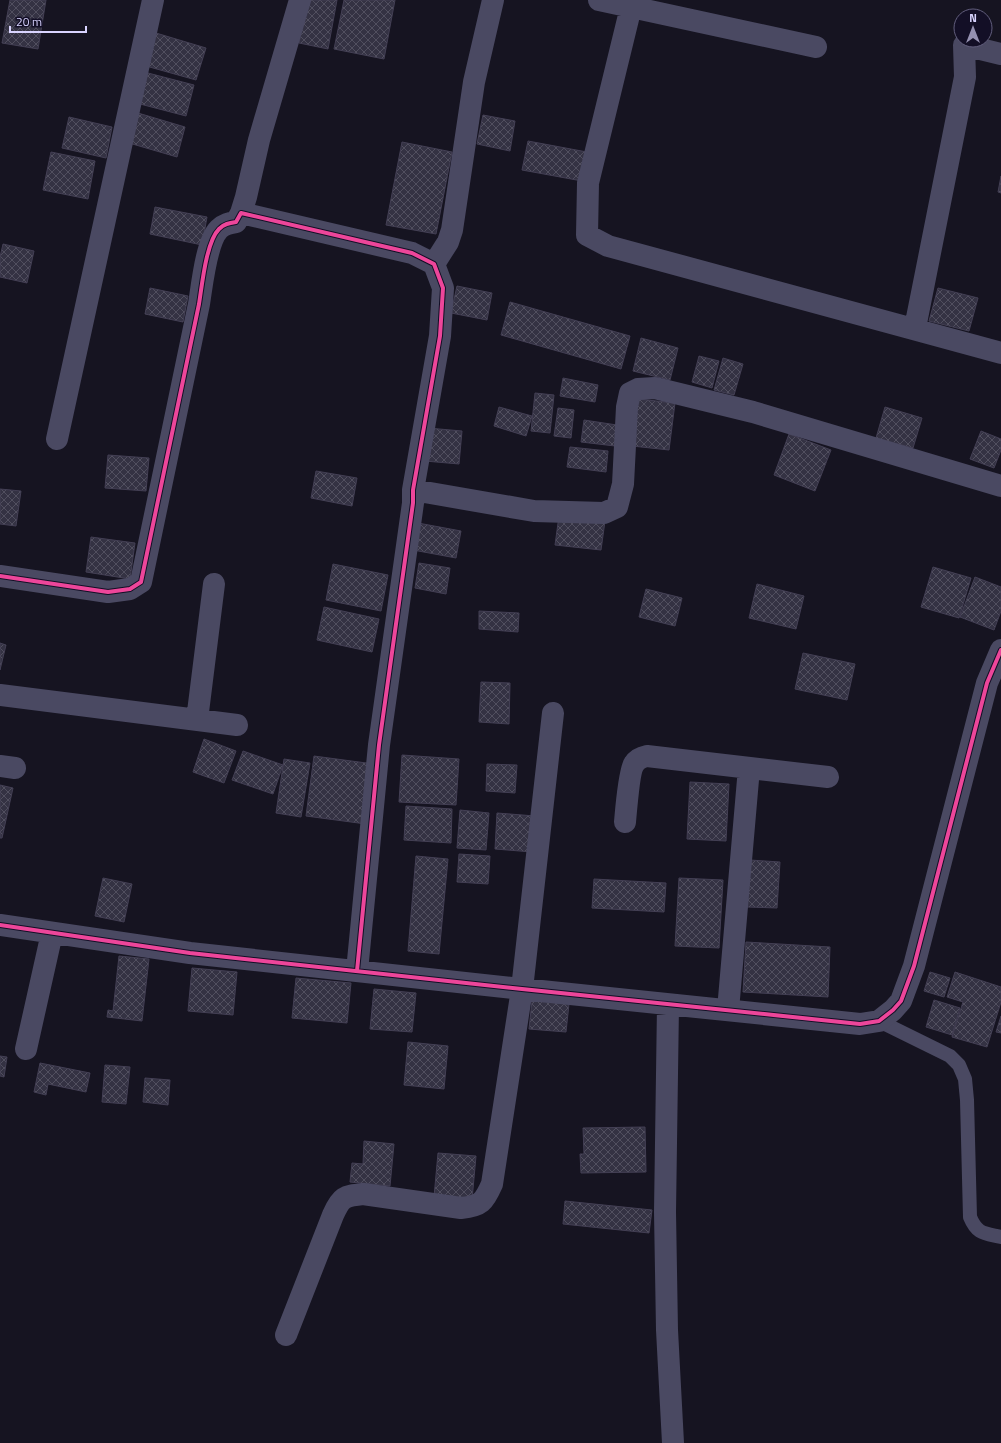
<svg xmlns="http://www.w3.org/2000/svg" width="1001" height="1443" font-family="'Titillium Web',sans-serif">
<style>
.building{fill:url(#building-cross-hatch);stroke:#433f54}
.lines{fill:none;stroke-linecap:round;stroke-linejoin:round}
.service{stroke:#4a4962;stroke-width:14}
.minor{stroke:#4a4962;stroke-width:22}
.cycleway-casing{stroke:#130f26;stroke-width:6}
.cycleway{stroke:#ed469a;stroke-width:4}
</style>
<defs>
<pattern id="building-cross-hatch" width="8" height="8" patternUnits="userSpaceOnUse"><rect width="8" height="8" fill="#343243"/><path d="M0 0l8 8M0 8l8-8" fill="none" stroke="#514f5f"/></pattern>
</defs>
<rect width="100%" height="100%" fill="#161421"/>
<path class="building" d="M10 0H46L38 49 2 43Z
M308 0H337L328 49 299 43Z
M344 0H395L384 59 334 49Z
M156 33 206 48 196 80 146 66Z
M148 73 194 85 186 116 140 104Z
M138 113 185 127 177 157 129 143Z
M483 115 515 121 510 151 477 144Z
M69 117 112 127 106 158 62 148Z
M528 141 587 152 582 181 522 170Z
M402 142 452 152 436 234 386 225Z
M51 152 95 161 88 199 43 190Z
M1001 176V193L998 192Z
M155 207 207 217 202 245 150 234Z
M3 244 34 251 27 283 0 277V257Z
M457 286 492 293 487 320 451 313Z
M150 288 188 296 183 322 145 314Z
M938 288 978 298 969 331 929 321Z
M510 302 630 336 621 369 501 335Z
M641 338 678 348 670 380 633 371Z
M699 356 719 361 712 388 692 382Z
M723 358 743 364 734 395 714 390Z
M563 378 598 385 595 402 560 396Z
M535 393 554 395 550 433 531 431Z
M638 399 675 403 669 450 632 446Z
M499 407 532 416 526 436 494 426Z
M885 407 922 418 913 448 876 438Z
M558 408 574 410 571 438 554 436Z
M584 420 617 425 615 446 581 442Z
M428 428 462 431 459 464 425 461Z
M981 431 1001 439V450L994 468 970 459Z
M789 434 831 450 815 491 774 475Z
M570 447 608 451 606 472 567 467Z
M108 455 149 458 146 491 105 488Z
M316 471 357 478 352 506 311 498Z
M0 489 21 491 16 526 0 524Z
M559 516 605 521 601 550 555 545Z
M418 523 461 531 456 558 413 550Z
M91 537 135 543 130 579 86 572Z
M419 563 450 568 446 594 415 588Z
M333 564 388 575 381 611 326 600Z
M933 567 971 578 959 618 921 607Z
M975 577 1001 587V611L994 630 960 617Z
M757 584 804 596 796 629 749 618Z
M646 589 682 598 675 626 639 617Z
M324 607 379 619 372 652 317 640Z
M479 611 519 613 518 632 479 629Z
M0 643 6 645 0 670Z
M803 653 855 664 847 700 795 689Z
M481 682 510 683 509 724 479 722Z
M204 739 236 751 224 783 193 772Z
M243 751 283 765 273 794 232 780Z
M402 755 459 759 456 805 399 802Z
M314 756 374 764 366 824 306 816Z
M284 759 310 763 301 817 276 813Z
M487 764 517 765 515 793 486 791Z
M690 782 729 784 726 841 687 839Z
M0 785 13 788 2 838H0Z
M406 806 452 809 451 843 404 840Z
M460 810 489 813 486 850 457 848Z
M497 813 535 816 532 852 495 849Z
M459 854 490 856 488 884 457 882Z
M416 856 448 859 439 954 408 951Z
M750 860 780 862 777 908 747 907Z
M103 878 132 884 124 922 95 916Z
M679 878 723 880 719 948 675 946Z
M594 879 666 883 664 912 592 908Z
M746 942 830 947 828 997 743 992Z
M119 956 149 959 142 1021 107 1017 108 1010 113 1011Z
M192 968 237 972 233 1015 188 1011Z
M930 972 950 978 944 997 924 991Z
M955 972 1001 987V1002L987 1047 952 1037 963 1002 947 997Z
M296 978 351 983 347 1023 292 1018Z
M374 989 416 993 412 1032 370 1029Z
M934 1000 960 1008 952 1035 926 1027Z
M532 1001 569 1004 566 1032 529 1029Z
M1001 1016V1033L996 1032Z
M408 1042 448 1046 444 1089 404 1085Z
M0 1056 7 1057 4 1077 0 1076Z
M40 1063 90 1073 86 1092 48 1084 46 1095 34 1092Z
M105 1065 130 1067 126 1104 102 1102Z
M145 1078 170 1080 168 1105 143 1102Z
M645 1127 646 1172 581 1173 580 1154H584L583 1128Z
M364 1141 394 1144 390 1186 350 1182 352 1163 363 1164Z
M438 1153 476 1156 472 1200 434 1197Z
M565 1201 652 1210 649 1233 563 1224Z"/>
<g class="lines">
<path class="service" d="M879 1021 950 1056 959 1065 965 1079 967 1100 970 1217C977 1234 984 1233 1001 1237"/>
<path class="minor" d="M599 0 816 47
M631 7 588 183 587 235 608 246 1001 353
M241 213 246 197 259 140 300 0
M434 264 448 242 452 230 474 82 493 0
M915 328 965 77 964 45 1001 54
M57 439 153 0
M413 490 534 511 604 513 617 507 623 484 627 407 630 393 638 389 655 388 753 412 1001 486
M0 576 108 592 130 589 141 582 199 304C202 286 206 242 219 229 224 224 229 223 236 222L241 213 412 253 434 264 443 288 440 336 413 490V503L379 745 357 971
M0 695 237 725
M197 720 214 584
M0 766 15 768
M625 822C626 811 629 771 634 764 637 759 642 757 647 756L828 777
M0 925 190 953 522 989 860 1024 879 1021 893 1010 901 1001 914 966 987 683 1001 650
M668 1005 665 1212 667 1330 673 1443
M728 1010 749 768
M26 1049 52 933
M286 1335 333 1215C341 1197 344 1196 363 1194L461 1208C481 1206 484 1202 492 1184L522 989 553 713"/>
<defs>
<path id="cycleway" d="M0 576 108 592 130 589 141 582 199 304C202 286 206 242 219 229 224 224 229 223 236 222L241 213 412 253 434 264 443 288 440 336 413 490V503L379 745 357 971
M0 925 190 953 522 989 860 1024 879 1021 893 1010 901 1001 914 966 987 683 1001 650"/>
</defs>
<use href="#cycleway" class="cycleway-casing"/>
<use href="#cycleway" class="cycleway"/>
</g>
<g transform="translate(973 28)"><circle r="19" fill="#130f26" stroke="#625e7d"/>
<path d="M0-3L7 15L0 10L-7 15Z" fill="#9591b1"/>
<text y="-6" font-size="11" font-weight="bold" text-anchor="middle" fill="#d9d4ff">N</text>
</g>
<path d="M10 26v6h76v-6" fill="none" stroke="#d9d4ff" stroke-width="2"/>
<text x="16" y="26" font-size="12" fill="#d9d4ff" stroke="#130f26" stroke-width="3" paint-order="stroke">20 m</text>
</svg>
